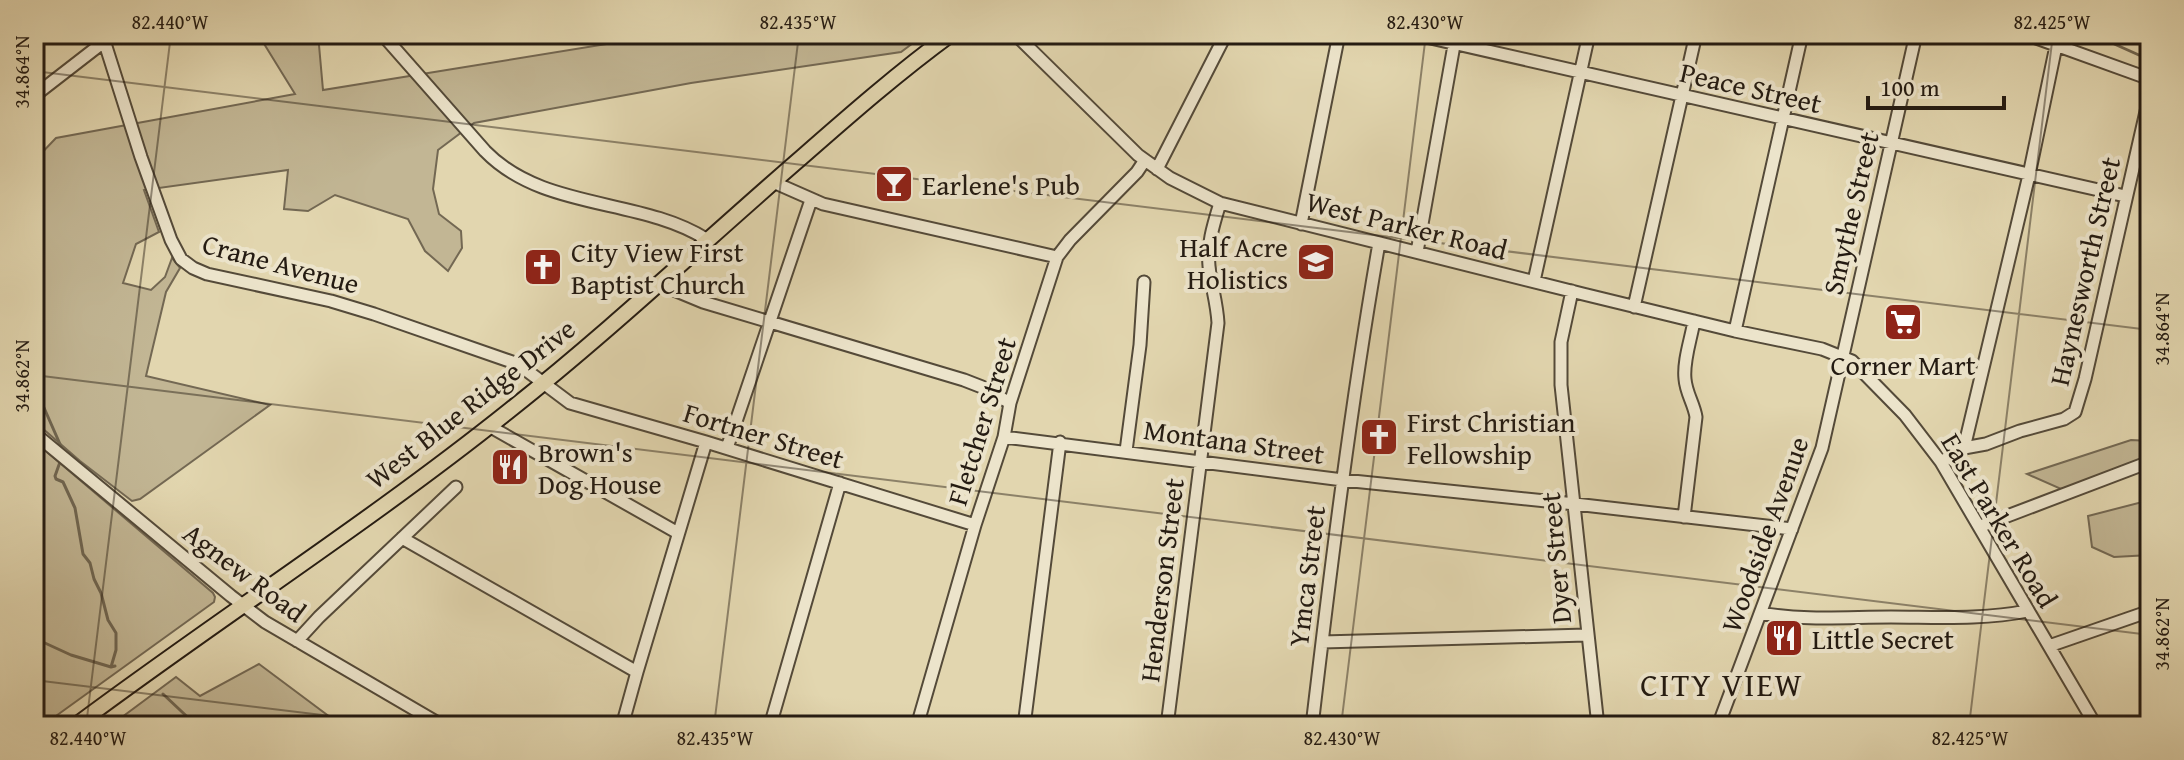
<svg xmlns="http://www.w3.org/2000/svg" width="2184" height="760" font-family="'Gentium Book Plus',serif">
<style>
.green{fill:#c2b694;stroke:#736853;stroke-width:2}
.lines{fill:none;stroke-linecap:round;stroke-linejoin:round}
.stream{stroke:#6f6550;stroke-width:3}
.minor-casing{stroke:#544a39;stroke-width:15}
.major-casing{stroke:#241b12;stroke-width:18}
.minor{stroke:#ece4cb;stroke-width:11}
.major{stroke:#e2d6af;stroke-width:14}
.ticks{fill:none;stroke:#241b12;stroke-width:2;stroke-opacity:0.45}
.labels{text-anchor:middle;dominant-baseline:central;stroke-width:8;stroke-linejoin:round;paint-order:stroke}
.street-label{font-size:28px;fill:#241b12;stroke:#ece4cb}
.poi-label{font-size:28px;fill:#241b12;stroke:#ece4cb;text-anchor:start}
.quarter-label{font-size:32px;letter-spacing:2px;fill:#241b12;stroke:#ece4cb}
.neatline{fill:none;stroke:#241b12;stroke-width:3}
.ticks-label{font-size:20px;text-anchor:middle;fill:#241b12}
</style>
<rect width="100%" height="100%" fill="#e2d6af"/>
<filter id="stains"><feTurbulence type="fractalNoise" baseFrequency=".0025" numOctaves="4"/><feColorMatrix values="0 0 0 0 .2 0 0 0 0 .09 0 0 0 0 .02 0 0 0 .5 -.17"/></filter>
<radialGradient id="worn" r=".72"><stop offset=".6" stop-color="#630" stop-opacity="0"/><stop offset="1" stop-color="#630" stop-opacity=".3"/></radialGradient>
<path class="green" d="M258 34H318L323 90 668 34H925L901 52 691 83 474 123 438 150 433 189 439 214 461 231 462 248 448 271 425 251 408 219 335 195 308 211 284 209 288 170 144 190 159 232 136 244 123 283 151 290 165 277 172 258 180 268 166 292 146 376 270 405 140 499 132 501 80 461 34 421V161L56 138 295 94Z
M2131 440 2150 441V462L2061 489 2027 474Z
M34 441 213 593 215 597 214 602 42 726H34Z
M2150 500V555L2114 557 2092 547 2088 516Z
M259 664 342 726H110L176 677 200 696Z"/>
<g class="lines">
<path class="stream" d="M2092 34 2150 60
M34 385 63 451
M60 462 55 476 56 479 63 482 75 508 83 554 90 563 94 579 101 593 108 620 116 633V650L111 667
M34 638 71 655 111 667 115 666
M163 694 197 726"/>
<defs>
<path id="minor" d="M102 34 141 157 171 240 181 259 193 268 207 274 331 301 374 314 518 364 570 403 706 442 975 525
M382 34 485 151C543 211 639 197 706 239
M1015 34 1138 155 1170 178 1220 203 1583 294 1735 331 1822 349 1852 361 1905 415 1941 462 2096 726
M1413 34 2125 196
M2025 34 2150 79
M34 96 105 41
M1157 169 1226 34
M773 182 823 204 1057 257
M1301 224 1339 34
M1417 252 1456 34
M663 280 674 290 703 302 964 380 982 387 1010 403
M1534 281 1589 34
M1572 291 1561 342V385L1598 726
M1634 307 1696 34
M1735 331 1802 34
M489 426 678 533
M34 433 231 596 265 622 443 726
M1004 437 1343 480 1575 504 1792 529
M727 448 811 200
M1964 448 2029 175 2056 46
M1126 451 1140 345 1144 282
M1941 462 1964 448 1986 444 2020 431 2064 419 2075 412 2085 379 2150 94
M1684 517 1696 417C1694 404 1686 393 1685 379 1683 361 1691 339 1694 321
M1981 526 2144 464
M402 538 637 672
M1761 613C1803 621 1848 617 1891 617 1936 617 1983 620 2027 611
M297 641 319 617 456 487
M1322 642 1586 635
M2049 646 2150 611
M622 726 637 672 706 442
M770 726 840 483
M917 726 975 525 1004 437 1010 403 1057 257 1070 240 1137 172 1145 160
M1024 726 1060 442
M1167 726 1218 323C1217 303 1211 285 1209 266 1207 244 1214 223 1220 203
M1312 726C1331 565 1351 403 1379 243
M1718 726 1822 448 1916 34"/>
<path id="major" d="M75 726C218 619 370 522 510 410 611 330 705 241 802 157 851 114 899 72 951 34"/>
</defs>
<use href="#minor" class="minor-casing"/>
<use href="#major" class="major-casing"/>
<use href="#minor" class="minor"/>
<use href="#major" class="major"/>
</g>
<path class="ticks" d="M34 71 2150 330M34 375 2150 635M34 680 413 726M86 726 171 34M714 726 799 34M1341 726 1426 34M1969 726 2053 34"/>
<defs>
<symbol id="bar-square" viewBox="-11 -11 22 22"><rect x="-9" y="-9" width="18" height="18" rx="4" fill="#8f2418" stroke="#ece4cb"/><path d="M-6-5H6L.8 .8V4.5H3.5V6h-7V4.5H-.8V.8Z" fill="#fff"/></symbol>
<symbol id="school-square" viewBox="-11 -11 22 22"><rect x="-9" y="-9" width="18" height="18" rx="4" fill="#8f2418" stroke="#ece4cb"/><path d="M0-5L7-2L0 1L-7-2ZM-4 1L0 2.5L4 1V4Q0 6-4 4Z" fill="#fff"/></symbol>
<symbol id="church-square" viewBox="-11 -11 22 22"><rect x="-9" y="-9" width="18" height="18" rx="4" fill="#8f2418" stroke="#ece4cb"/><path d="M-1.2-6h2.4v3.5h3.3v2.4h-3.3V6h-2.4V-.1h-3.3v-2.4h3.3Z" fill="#fff"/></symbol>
<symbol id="supermarket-square" viewBox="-11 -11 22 22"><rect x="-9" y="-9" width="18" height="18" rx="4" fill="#8f2418" stroke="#ece4cb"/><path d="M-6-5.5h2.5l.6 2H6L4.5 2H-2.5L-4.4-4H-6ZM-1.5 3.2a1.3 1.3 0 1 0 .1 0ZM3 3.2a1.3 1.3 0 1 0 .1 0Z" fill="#fff"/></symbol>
<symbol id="restaurant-square" viewBox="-11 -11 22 22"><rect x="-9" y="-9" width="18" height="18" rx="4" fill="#8f2418" stroke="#ece4cb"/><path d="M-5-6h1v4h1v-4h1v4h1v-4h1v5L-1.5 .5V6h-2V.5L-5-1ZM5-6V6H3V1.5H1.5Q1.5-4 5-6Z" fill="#fff"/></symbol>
</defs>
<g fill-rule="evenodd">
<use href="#bar-square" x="872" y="162" width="44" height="44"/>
<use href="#school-square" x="1294" y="240" width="44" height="44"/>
<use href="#church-square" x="521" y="245" width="44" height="44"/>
<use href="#supermarket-square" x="1881" y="300" width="44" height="44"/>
<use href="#church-square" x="1357" y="415" width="44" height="44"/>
<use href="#restaurant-square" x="488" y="445" width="44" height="44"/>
<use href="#restaurant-square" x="1762" y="616" width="44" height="44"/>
</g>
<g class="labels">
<g class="street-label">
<text transform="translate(1751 87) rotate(13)">Peace Street</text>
<text transform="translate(1850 213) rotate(-77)">Smythe Street</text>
<text transform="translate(1407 225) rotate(14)">West Parker Road</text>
<text transform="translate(281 263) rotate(15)">Crane Avenue</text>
<text transform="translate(2084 271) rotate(-77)">Haynesworth Street</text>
<text transform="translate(470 403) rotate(-38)">West Blue Ridge Drive</text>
<text transform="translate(981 421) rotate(-73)">Fletcher Street</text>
<text transform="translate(764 435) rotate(17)">Fortner Street</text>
<text transform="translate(1234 441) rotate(8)">Montana Street</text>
<text transform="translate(2000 520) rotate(59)">East Parker Road</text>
<text transform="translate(1764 534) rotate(-70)">Woodside Avenue</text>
<text transform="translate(1555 558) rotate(-95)">Dyer Street</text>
<text transform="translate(245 572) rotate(37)">Agnew Road</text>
<text transform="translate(1306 576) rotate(-83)">Ymca Street</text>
<text transform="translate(1161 580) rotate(-83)">Henderson Street</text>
</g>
<g class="poi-label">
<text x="922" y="184">Earlene's Pub</text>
<text x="1288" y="246" text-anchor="end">Half Acre<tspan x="1288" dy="32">Holistics</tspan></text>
<text x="571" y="251">City View First<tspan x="571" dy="32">Baptist Church</tspan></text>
<text x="1903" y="364" text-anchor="middle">Corner Mart</text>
<text x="1407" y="421">First Christian<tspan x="1407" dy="32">Fellowship</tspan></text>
<text x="538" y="451">Brown's<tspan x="538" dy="32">Dog House</tspan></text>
<text x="1812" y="638">Little Secret</text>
</g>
<g class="quarter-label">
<text x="1722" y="684">CITY VIEW</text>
</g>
</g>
<rect width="2184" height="760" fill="none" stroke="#e2d6af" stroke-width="88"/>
<path d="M1868 96v12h136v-12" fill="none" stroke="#241b12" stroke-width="4"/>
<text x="1880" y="96" font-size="24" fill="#241b12" stroke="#ece4cb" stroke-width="6" paint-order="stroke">100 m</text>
<rect x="44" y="44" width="2096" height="672" class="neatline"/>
<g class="ticks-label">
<text x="170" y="29">82.440°W</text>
<text x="798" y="29">82.435°W</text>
<text x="1425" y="29">82.430°W</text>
<text x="2052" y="29">82.425°W</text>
<text transform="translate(22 72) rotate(-90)" y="7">34.864°N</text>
<text transform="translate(2162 329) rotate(-90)" y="7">34.864°N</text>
<text transform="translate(22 376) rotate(-90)" y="7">34.862°N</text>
<text transform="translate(2162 634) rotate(-90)" y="7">34.862°N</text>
<text x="88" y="745">82.440°W</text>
<text x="715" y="745">82.435°W</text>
<text x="1342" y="745">82.430°W</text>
<text x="1970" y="745">82.425°W</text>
</g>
<rect width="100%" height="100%" filter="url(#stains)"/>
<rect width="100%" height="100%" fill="url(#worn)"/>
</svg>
